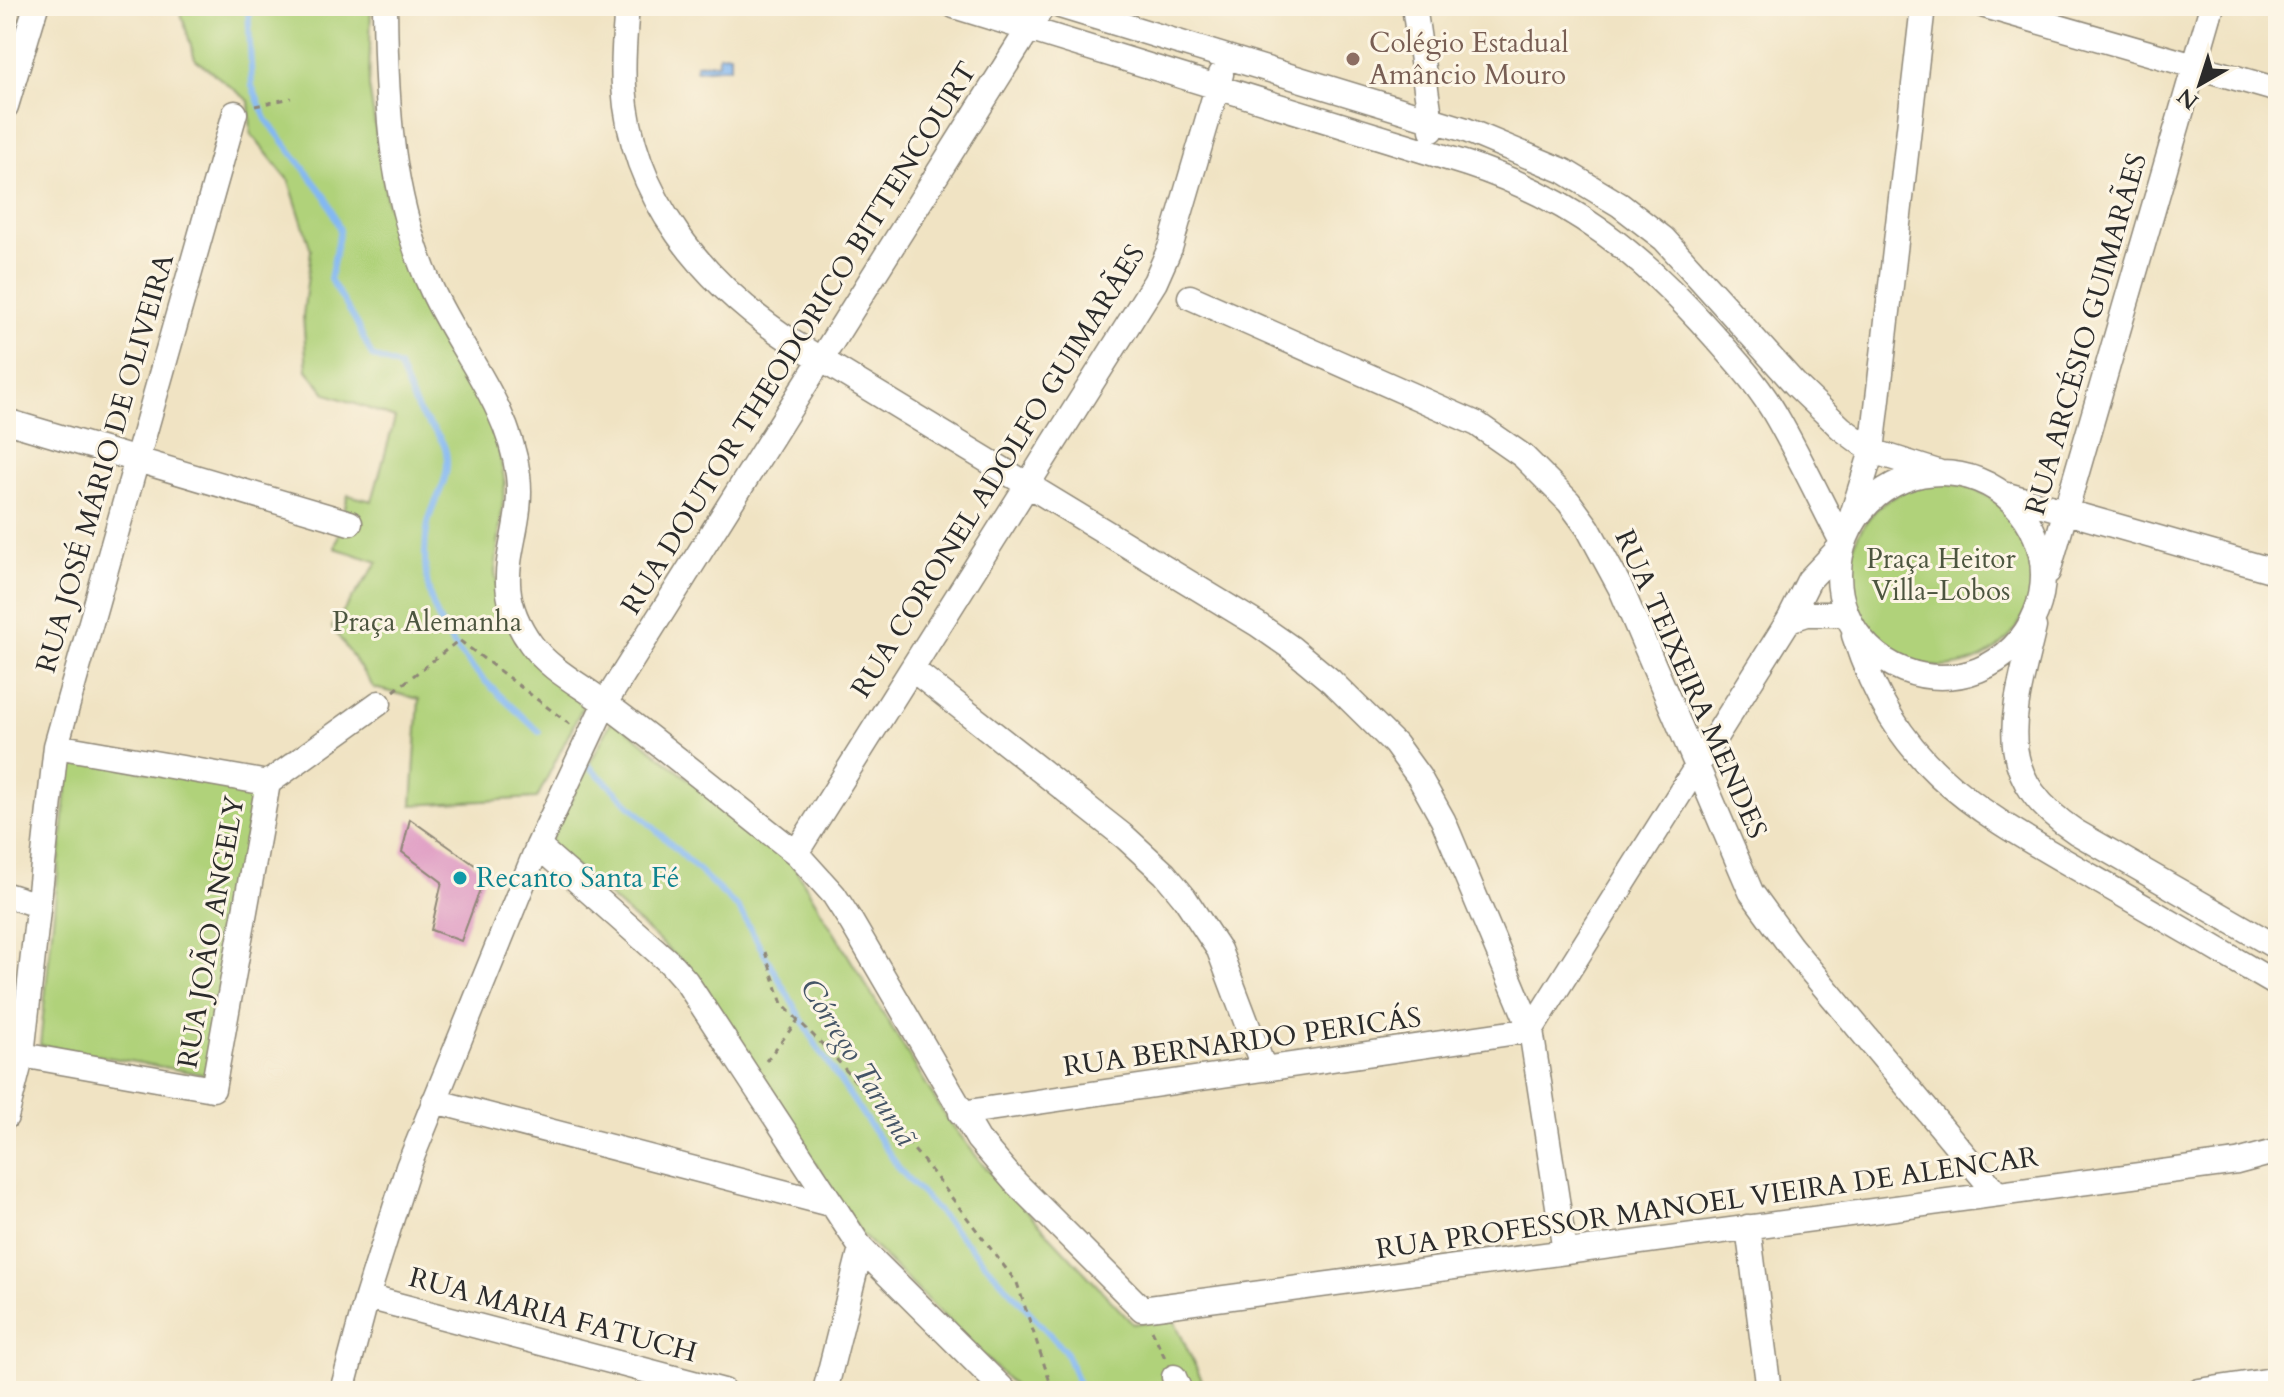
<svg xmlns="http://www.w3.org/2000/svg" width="2284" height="1397" font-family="Cardo,serif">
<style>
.green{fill:#b0d27a;stroke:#6e7e52;stroke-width:2}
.water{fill:#83b8f2;stroke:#57728e;stroke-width:2}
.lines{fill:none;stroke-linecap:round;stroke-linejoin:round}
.stream{stroke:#83b8f2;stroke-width:6}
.building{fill:#dd95c1}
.minor-casing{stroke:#8e8777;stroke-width:27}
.path{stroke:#8e8777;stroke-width:3;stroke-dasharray:6 6;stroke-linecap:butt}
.minor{stroke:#fff;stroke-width:24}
.education-dot{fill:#8d6e63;stroke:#fcf5e5;stroke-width:3}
.culture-dot{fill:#0f9aa8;stroke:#fcf5e5;stroke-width:3}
.labels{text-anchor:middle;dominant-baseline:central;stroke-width:6;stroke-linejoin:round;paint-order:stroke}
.education-label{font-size:28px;fill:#785e54;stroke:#fcf5e5;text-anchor:start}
.street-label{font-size:28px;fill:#2b2b2b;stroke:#fcf5e5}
.park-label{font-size:28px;fill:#4c553f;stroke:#fcf5e5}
.culture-label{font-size:28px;fill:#0d838f;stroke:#fcf5e5;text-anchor:start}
.water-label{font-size:30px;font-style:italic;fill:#455567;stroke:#fcf5e5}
</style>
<rect width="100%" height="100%" fill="#fcf5e5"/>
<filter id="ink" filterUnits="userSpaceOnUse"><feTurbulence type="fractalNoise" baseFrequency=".0125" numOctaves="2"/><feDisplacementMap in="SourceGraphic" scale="16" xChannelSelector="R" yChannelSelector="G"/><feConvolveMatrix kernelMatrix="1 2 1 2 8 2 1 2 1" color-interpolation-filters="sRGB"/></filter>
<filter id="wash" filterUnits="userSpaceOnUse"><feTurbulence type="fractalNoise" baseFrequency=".006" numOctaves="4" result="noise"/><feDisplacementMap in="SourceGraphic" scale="32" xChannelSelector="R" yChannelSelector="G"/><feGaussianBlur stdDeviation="1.8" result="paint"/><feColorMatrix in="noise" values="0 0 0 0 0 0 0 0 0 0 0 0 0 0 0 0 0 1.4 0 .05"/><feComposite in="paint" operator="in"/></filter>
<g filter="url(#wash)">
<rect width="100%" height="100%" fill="#f0e3c3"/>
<path class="green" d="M179 6H371L369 86 387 203 404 256 424 302 489 418 499 450 505 484 495 572 501 604 586 700 537 798 412 805 419 699 374 688 332 627 378 562 335 548 348 495 372 501 395 418 327 394 307 370 303 316 311 250 289 181 251 134 249 101 195 59Z
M1849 575a92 92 0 1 1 184 0a92 92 0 1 1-184 0Z
M613 718 792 863 946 1117 981 1162 1133 1324 1173 1318 1207 1391H1019L862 1235 686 965 549 843Z
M70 758 254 791 207 1075 40 1045Z"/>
<path class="water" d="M730 54V67L696 70V64L718 63 719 55Z"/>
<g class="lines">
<path class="stream" d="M248 6 252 86 266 119 326 197 340 230 330 279 355 320 372 356 399 367C405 382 411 398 419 412 431 430 448 438 447 464 447 484 432 504 428 523 410 625 473 669 539 732
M588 765 739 909 819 1050 901 1171 1065 1351 1082 1391"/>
</g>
<g id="blocks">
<path class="building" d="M410 819 486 873 461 941 431 930 442 882 402 852Z"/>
</g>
</g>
<g filter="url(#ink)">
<use href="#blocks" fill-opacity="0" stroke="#8e8777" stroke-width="2"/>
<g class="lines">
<defs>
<path id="minor" d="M385 6C386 104 390 199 432 290 460 351 509 405 518 475 526 540 483 577 531 644 550 670 581 685 606 704 671 752 733 804 796 853L834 895 852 923 978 1139 1014 1181 1142 1309 2237 1162 2278 1151
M627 6C625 32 622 60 624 86 631 198 704 284 794 343L1257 624 1290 647 1331 681 1395 744 1419 777 1443 820 1531 1030 1565 1252
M954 6 1467 164C1572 198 1642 255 1714 336 1737 362 1761 388 1778 419 1801 459 1821 502 1843 544
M1060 6 1466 130 1564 171 1620 205 1664 239 1795 384 1841 428 1872 451 1938 472
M1414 6 1432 130
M1985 6 2278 90
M6 106 36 6
M1190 297 1477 424 1523 456 1569 502 1588 528 1621 589 1751 892 1791 947 1997 1194
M6 421 350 523
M1839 575a102 102 0 1 1 204 0a102 102 0 1 1-204 0Z
M2004 494 2278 572
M2048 572 2212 6
M1789 620 1807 614H1846
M2034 627C2014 714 1988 774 2076 832L2278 948
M1854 635C1898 772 1977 810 2094 878 2155 913 2217 949 2278 985
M912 669 1126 838 1165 874 1184 897 1219 950 1264 1069
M56 746 268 783 379 703
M538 846 670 963 686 981 861 1248 1005 1391
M796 853 1155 282 1170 248 1221 74
M6 895 38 905
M22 1055 213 1089 268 783
M434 1101 833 1205
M961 1113 1531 1030 1789 620 1809 580 1843 544 1872 451 1923 6
M6 1117 22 1055 56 746 235 113
M1748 1227 1769 1391
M367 1297 724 1391
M1174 1377 1180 1391
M342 1391 367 1297 408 1167 538 846 605 703 1043 6
M825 1391 861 1248
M2199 1391 2266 1381 2278 1382"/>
</defs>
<use href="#minor" class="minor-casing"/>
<path class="path" d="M255 106 291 98
M394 691 459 640 572 726
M765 952 782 1004 832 1054 926 1164 1017 1283 1053 1391
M766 1061 798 1020
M1152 1330 1166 1360"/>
<use href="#minor" class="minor"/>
</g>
</g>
<circle class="education-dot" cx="1353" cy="59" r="8"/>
<circle class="culture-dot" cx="460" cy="878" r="8"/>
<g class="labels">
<g class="education-label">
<text x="1369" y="43">Colégio Estadual<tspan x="1369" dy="32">Amâncio Mouro</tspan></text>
</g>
<g class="street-label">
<text transform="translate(2086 334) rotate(-74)">RUA ARCÉSIO GUIMARÃES</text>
<text transform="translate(799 338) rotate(-58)">RUA DOUTOR THEODORICO BITTENCOURT</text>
<text transform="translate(105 463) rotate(-74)">RUA JOSÉ MÁRIO DE OLIVEIRA</text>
<text transform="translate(998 471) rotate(-58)">RUA CORONEL ADOLFO GUIMARÃES</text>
<text transform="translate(1691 684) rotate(66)">RUA TEIXEIRA MENDES</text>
<text transform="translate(211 932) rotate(-80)">RUA JOÃO ANGELY</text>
<text transform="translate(1242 1042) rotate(-8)">RUA BERNARDO PERICÁS</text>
<text transform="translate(1707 1203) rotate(-8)">RUA PROFESSOR MANOEL VIEIRA DE ALENCAR</text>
<text transform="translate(553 1315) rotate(15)">RUA MARIA FATUCH</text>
</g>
<g class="park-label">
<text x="1941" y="559">Praça Heitor<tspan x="1941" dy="32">Villa-Lobos</tspan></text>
<text x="427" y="622">Praça Alemanha</text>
</g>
<g class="culture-label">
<text x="476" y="878">Recanto Santa Fé</text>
</g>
<g class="water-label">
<text transform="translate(858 1062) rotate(58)">Córrego Tarumã</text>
</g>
</g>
<rect width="2284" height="1397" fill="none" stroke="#fcf5e5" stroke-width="32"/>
<g transform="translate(2200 84) rotate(219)" stroke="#fcf5e5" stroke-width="6" paint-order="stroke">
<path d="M0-6L14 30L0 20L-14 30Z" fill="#2b2b2b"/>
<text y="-12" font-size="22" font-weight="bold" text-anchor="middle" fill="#2b2b2b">N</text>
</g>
</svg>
